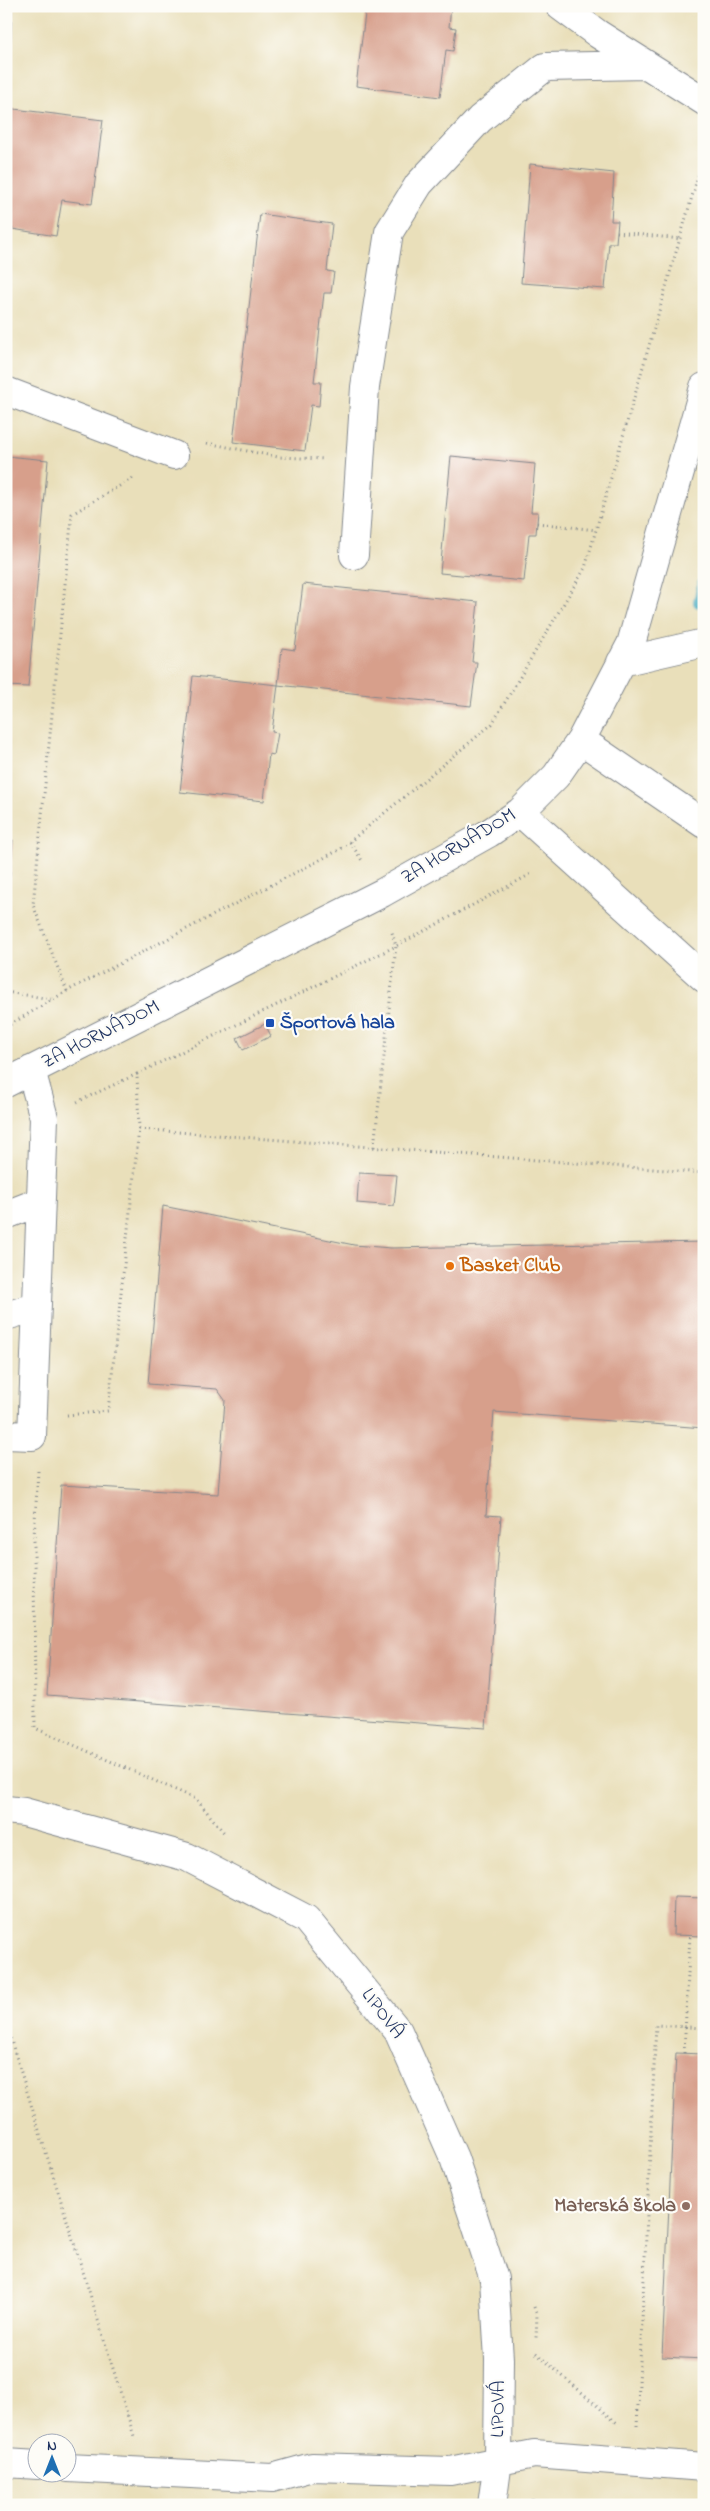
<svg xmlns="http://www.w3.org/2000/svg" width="710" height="2511" font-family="'Indie Flower',sans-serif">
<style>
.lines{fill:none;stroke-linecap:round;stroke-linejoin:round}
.stream{stroke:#3fa8bf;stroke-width:12}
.building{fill:#d79f8b}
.minor-casing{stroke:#82878c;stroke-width:30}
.path{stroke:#82878c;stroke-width:3;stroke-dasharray:1 4;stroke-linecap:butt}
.minor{stroke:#fff;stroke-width:28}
.transit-dot{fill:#1a4fb4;stroke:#fdfcf7;stroke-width:2}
.food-dot{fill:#e8710a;stroke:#fdfcf7;stroke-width:2}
.education-dot{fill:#8d6e63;stroke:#fdfcf7;stroke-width:2}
.labels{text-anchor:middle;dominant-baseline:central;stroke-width:4.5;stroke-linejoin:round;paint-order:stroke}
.street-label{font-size:20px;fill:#1b2f5e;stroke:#fdfcf7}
.transit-label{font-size:20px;font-weight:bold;fill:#164399;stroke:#fdfcf7;text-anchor:start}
.food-label{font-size:20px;font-weight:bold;fill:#c56008;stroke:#fdfcf7;text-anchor:start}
.education-label{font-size:20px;font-weight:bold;fill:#785e54;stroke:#fdfcf7;text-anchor:end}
</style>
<rect width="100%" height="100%" fill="#fdfcf7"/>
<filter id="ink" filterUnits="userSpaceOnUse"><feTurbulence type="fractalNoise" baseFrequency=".02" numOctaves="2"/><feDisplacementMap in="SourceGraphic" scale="10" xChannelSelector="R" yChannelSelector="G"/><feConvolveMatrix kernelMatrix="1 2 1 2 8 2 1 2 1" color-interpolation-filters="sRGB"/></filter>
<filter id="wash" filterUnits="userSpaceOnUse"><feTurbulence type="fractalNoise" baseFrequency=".0096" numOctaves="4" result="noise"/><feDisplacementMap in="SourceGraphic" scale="20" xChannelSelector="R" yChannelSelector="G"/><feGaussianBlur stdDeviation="1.12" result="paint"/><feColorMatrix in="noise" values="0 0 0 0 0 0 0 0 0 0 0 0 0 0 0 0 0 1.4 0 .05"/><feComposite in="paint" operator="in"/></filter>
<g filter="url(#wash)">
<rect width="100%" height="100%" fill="#e9dfba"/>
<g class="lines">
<path class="stream" d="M699 602 704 581"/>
</g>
<g id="blocks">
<path class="building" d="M6 6H12L10 57H6Z
M366 6H451L449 27 456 28 453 51 446 50 440 97 356 86Z
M6 108 103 120 92 204 62 200 56 236 6 228Z
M530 164 614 173 611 221H618L616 243H609L605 289 521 283Z
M260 214 332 224 327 271 334 272 331 293H324L314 382H321L319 406 311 405 305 451 233 442Z
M6 456 48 460 28 687 6 686Z
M451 456 535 464 531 512H538L536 534H529L524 581 440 573Z
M303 584 478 602 472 662H477L471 706 278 685 282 648 295 650Z
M193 676 278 685 272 732 278 733 274 755 269 754 264 801 180 792Z
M6 839 13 840 8 894H6Z
M265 1024 271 1036 243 1050 237 1038Z
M359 1173 397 1175 394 1206 357 1203Z
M163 1206 354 1245 391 1248 704 1242V1428L494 1412 486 1515 501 1516 486 1728 47 1695 61 1485 218 1494 225 1400 217 1389 148 1384Z
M674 1897 704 1898V1936L673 1935Z
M676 2053 704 2054V2359L662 2357Z"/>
</g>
</g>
<g filter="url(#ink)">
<use href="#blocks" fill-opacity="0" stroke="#82878c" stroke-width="1"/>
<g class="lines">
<defs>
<path id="minor" d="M560 6 598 34 704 101
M6 391 174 455
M354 555 365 387 389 232 419 184 480 119 545 67 646 65
M621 662 704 643
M581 740 704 824
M520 812 704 978
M6 1083 382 893 489 833 520 812 556 776 581 740 631 644 704 387
M6 1215 39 1202
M6 1316 36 1307
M6 1435 32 1436 44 1118 31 1070
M6 1810 24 1812 187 1857 306 1919 398 2031 454 2158 494 2279 499 2359 498 2461 492 2505
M6 2463 38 2465
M68 2468 272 2478 312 2467 450 2471 534 2454 704 2467"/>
</defs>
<use href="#minor" class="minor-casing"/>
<path class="path" d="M617 232 680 239
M207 443 278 457 325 459
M537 523 596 530
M350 842 363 862
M67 991 33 905 72 514 133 478
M6 992 51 999
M6 1027 67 991 341 849 492 724 585 568 704 155
M137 1074 396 946 533 873
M139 1129 704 1173
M374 1147 396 946 391 929
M67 1415 108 1411 139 1129 137 1074 77 1102
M38 1471 34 1537 35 1728 196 1799 226 1835
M6 2024 134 2436
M684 2053 690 1935
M534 2307 537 2315 536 2338
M536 2353 617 2423
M637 2426 656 2025 704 2028
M532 2505V2497"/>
<use href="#minor" class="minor"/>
</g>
</g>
<rect class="transit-dot" x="265" y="1018" width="10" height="10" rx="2.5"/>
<circle class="food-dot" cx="450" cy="1266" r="5"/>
<circle class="education-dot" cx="686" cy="2206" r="5"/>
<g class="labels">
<g class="street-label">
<text transform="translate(459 847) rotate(-31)">ZA HORNÁDOM</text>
<text transform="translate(101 1035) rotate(-27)">ZA HORNÁDOM</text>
<text transform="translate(382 2014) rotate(53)">LIPOVÁ</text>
<text transform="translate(499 2409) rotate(-89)">LIPOVÁ</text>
</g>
<g class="transit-label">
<text x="280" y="1023">Športová hala</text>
</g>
<g class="food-label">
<text x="460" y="1266">Basket Club</text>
</g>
<g class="education-label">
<text x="676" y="2206">Materská škola</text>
</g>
</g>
<rect width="710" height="2511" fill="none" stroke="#fdfcf7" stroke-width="25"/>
<g transform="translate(52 2458)"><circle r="24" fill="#fdfcf7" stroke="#a3aaba"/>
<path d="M0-4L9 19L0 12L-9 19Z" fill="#1f6fb2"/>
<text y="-8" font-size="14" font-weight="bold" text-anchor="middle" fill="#1b2f5e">N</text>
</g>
</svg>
